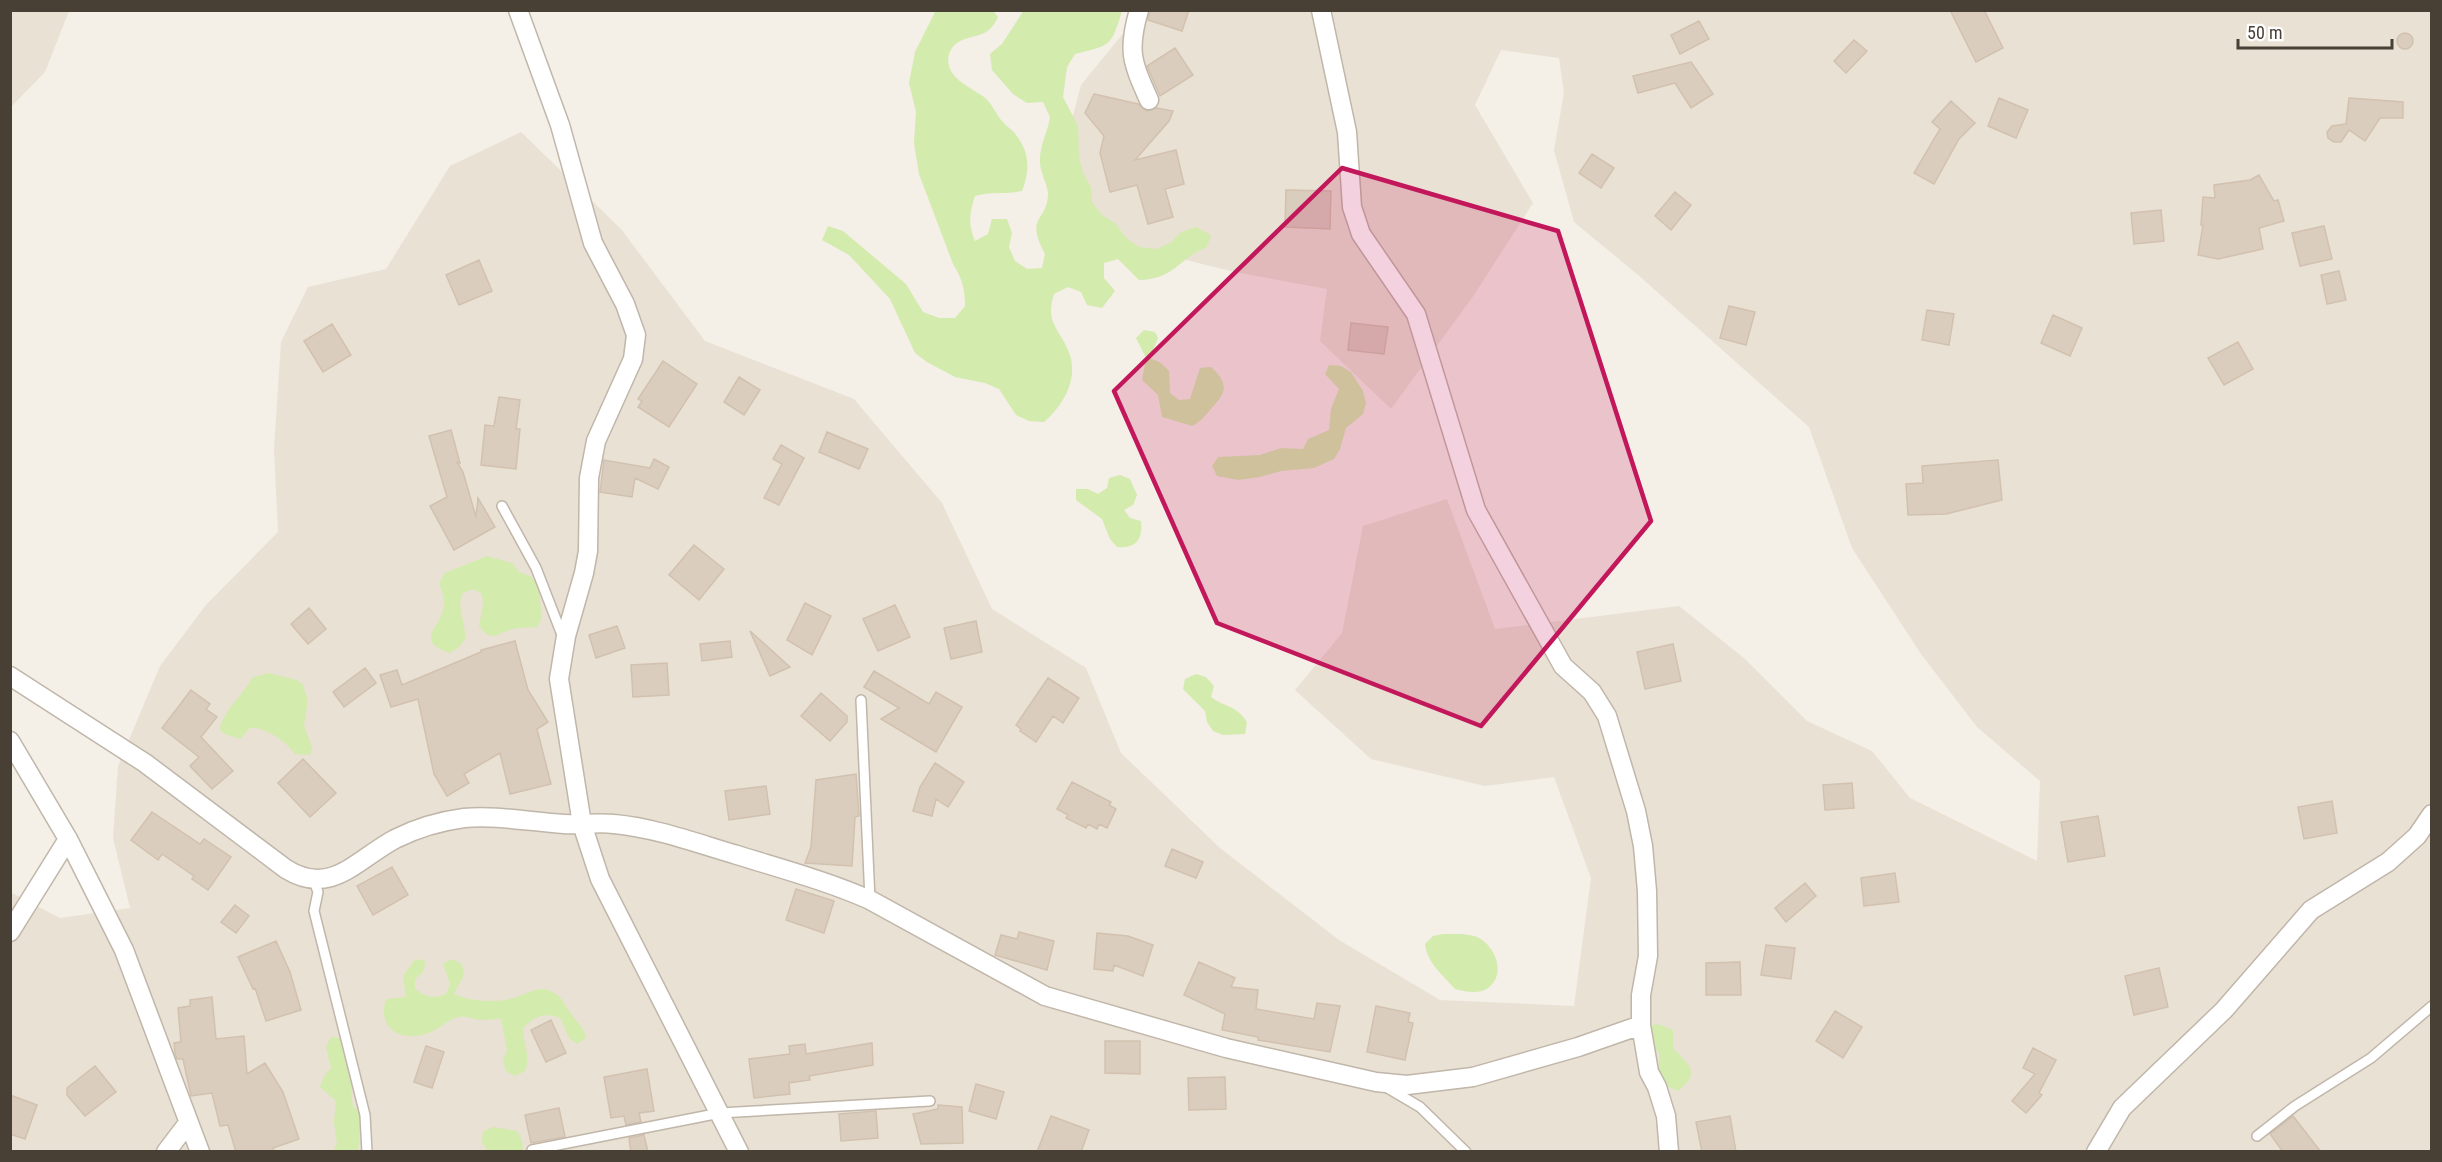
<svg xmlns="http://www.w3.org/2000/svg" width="2442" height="1162" font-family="'Roboto Condensed',sans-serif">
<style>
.residential{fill:#e9e1d4}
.green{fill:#d3ebad}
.building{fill:#dacdbe;stroke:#d2c1ae;stroke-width:1.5}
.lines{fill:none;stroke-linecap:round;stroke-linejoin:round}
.lane-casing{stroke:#c0b6a9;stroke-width:12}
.street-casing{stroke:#c0b6a9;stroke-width:21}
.lane{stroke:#fff;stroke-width:9}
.street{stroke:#fff;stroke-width:18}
.marked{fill:#c2185b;fill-opacity:0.2;stroke:#c2185b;stroke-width:4.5;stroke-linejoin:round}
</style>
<rect width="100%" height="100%" fill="#f4efe7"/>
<path class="residential" d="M11 10 77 11H69L45 72 11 107Z
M1132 11H2431V1151H11L10 892 60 918 130 908 113 838 118 766 160 666 206 605 278 532 274 449 281 342 308 287 386 269 450 166 521 132 621 229 705 341 854 399 942 503 992 609 1086 668 1121 753 1220 848 1339 940 1440 1000 1574 1006 1591 878 1554 777 1485 786 1371 759 1295 690 1342 633 1363 526 1447 499 1495 629 1679 606 1745 659 1807 721 1872 751 1910 798 2037 861 2040 781 1977 727 1921 654 1852 548 1809 427 1637 274 1574 222 1554 150 1564 92 1559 58 1501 50 1475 105 1533 203 1474 295 1391 409 1320 341 1327 289 1235 272 1093 237 1066 143 1081 85 1125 31Z"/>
<path class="green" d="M936 10 993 11 998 17C996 21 993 26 990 29 978 40 956 34 949 54 943 77 970 87 984 97 992 103 996 115 1003 122 1007 127 1013 130 1016 135 1030 153 1030 171 1022 191 1004 195 993 191 975 196 969 214 968 224 975 241L988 234 992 219H1007L1012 233 1009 247 1015 261 1027 269 1042 268 1045 254C1024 215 1048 222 1048 193 1047 183 1040 172 1040 162 1039 146 1048 132 1050 117L1043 102 1027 103 1013 94 992 70 990 54 1002 44 1024 10 1122 11C1111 47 1111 45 1075 54L1067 67 1063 97 1078 126 1079 157 1083 173 1091 187 1092 202 1102 215 1116 224 1126 238 1139 247 1156 249 1170 243 1181 232 1196 227 1211 235 1207 247C1178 259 1173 280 1139 280L1118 259 1104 263V278L1115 291 1102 308 1087 305 1081 292 1068 287 1054 294C1045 322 1058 327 1068 350 1080 377 1064 405 1044 422L1029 421 1016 415 999 389 985 383 955 377 927 362 915 353 890 299 849 255 822 240 828 226 843 231 906 284 923 312 939 318H955L965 306C965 289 962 278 953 264L919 174 914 143 916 112 909 83 915 52Z
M1144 330 1155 332 1158 338 1150 358 1161 363 1169 371 1170 393 1179 400 1190 399 1200 368 1211 367C1231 385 1225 394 1210 410 1204 417 1200 422 1192 426L1162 417 1158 395 1142 380 1146 358 1136 338Z
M1329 365 1341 366 1351 372 1363 391 1366 403 1363 414 1346 428 1340 449 1334 459 1314 468 1281 471 1260 477 1238 480 1217 476 1212 466 1218 457 1260 455 1281 448 1303 449 1308 439 1329 430 1331 409 1339 389 1325 374Z
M1120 475 1130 479 1137 495 1133 505 1124 510 1130 518 1141 521C1143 540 1136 549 1117 547L1110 539 1102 519 1076 500V489H1088L1098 494 1107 488 1109 478Z
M487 556 512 563 519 572 530 576 538 584 542 617 537 627C529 628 520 627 513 629 496 633 493 644 479 626L483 605 482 594 473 589 462 594 460 605 466 638 459 647 450 653C414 642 439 628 443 610 446 600 442 592 439 583L445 573Z
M269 673 297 680 303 685 308 701 304 725 312 748 310 755 295 754C287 742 264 726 250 728L240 739 225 734 220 730C220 715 245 692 253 677Z
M1196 674 1206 677 1214 686 1211 697C1226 708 1236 705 1247 722L1245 734 1223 735 1213 731 1207 722 1205 711 1183 689 1185 679Z
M1443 934C1454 934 1467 933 1477 937 1495 945 1507 974 1488 988 1479 995 1464 991 1455 989 1443 975 1427 963 1425 944L1433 936Z
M415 959 426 961 423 972 415 979V989C426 997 433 999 446 994L450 984 443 964 452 959 462 964 464 975 454 994C469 1001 493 1003 510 999 525 996 538 983 554 993 562 997 564 1004 569 1011 576 1021 583 1026 586 1038L577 1044 569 1038 560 1018C544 1012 535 1016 523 1028 523 1044 531 1055 525 1071L515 1076 506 1071 503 1060 507 1050 501 1019C495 1019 489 1020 483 1020 475 1020 468 1016 459 1017 448 1019 441 1028 431 1032 404 1043 376 1031 386 999L406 997 403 976Z
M1658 1024 1673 1030V1048C1687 1064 1703 1072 1678 1091L1664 1085C1663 1081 1659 1075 1658 1071 1657 1059 1665 1053 1651 1046L1650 1026Z
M331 1037 342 1038 353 1084 351 1095 353 1106 362 1114 358 1151H333L337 1144 334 1122 336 1101 320 1087 324 1076 331 1068 326 1047Z
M494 1127 517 1131 522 1140 523 1151 487 1150 482 1142 483 1131Z"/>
<path class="building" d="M1150 10H1189L1182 31 1148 20Z
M1950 10H1984L2003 48 1976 62Z
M1699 21 1709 39 1680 54 1671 35Z
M2397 41a8 8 0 1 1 16 0a8 8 0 1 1-16 0Z
M1854 40 1867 51 1846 73 1834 61Z
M1175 48 1193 75 1160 96 1147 66Z
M1691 62 1713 94 1691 108 1675 83 1638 93 1633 76Z
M1094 94 1138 104 1147 111 1157 108 1173 111 1169 121 1135 160 1176 150 1184 184 1165 189 1173 217 1148 224 1137 185 1110 192 1100 153 1104 136 1085 113Z
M1999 98 2028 110 2016 138 1988 126Z
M2349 98 2403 102V118H2380L2365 141 2349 130 2341 142H2334L2328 138 2327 132 2332 126 2346 124Z
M1951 101 1975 123 1959 139 1934 184 1914 173 1940 129 1932 122Z
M1592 154 1614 168 1601 188 1579 173Z
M2259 175 2274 201 2278 200 2284 221 2259 228 2263 249 2218 259 2198 255 2203 225H2201L2203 197 2215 198 2214 185 2250 180Z
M1286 190 1331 191 1330 229 1285 227Z
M1675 192 1691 205 1671 230 1655 216Z
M2161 210 2164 241 2134 244 2131 213Z
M2324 226 2332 259 2300 266 2292 233Z
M479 260 492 291 459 305 446 275Z
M2339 271 2346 300 2327 304 2321 275Z
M1729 306 1755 312 1746 345 1720 338Z
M1927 310 1954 314 1949 345 1922 340Z
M2053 315 2082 328 2070 356 2041 343Z
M1351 323 1388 327 1384 354 1348 350Z
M332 324 351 355 323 372 304 341Z
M2238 342 2253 369 2224 385 2208 358Z
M663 361 697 384 669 427 638 407 642 401 638 399Z
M739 377 760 390 744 415 724 402Z
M499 397 520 400 516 429H520L516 469 481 465 485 425 494 426Z
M451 430 460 463 457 462 463 472 476 517 478 498 495 527 454 550 430 506 447 497 429 436Z
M827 432 868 449 859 469 819 452Z
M781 445 804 458 779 505 764 498 782 464 773 459Z
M654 459 669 467 658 489 635 478 632 497 600 492 604 460 650 468Z
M1998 460 2002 500 1946 514 1908 515 1906 484 1923 483 1922 466Z
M694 545 724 569 699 600 669 575Z
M805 603 831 616 812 655 787 640Z
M895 605 910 637 878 651 863 619Z
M309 608 326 629 308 644 291 624Z
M976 621 982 652 951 659 944 628Z
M617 626 625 648 596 658 589 635Z
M750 631 790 667 770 676Z
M515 641 528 690 548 722 537 729 551 784 510 794 500 753 464 774 469 783 447 796 434 774 418 699 391 707 380 675 397 670 402 685 481 652V650Z
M730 641 732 657 702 661 700 644Z
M1673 644 1681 681 1645 689 1637 652Z
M667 663 669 695 633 697 631 665Z
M365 668 376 683 344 707 333 692Z
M874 671 929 704 936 692 962 707 936 752 881 719 899 708 864 687Z
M1048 678 1079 698 1063 723 1053 716 1036 742 1020 731 1021 729 1016 725Z
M191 690 210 704 206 709 217 717 201 737 233 771 212 789 190 766 199 757 162 728Z
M821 693 847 716V722L830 741 801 716Z
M303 759 336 793 310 817 278 783Z
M935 763 964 782 948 807 936 799 932 816 913 811 920 787Z
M856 774 859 816 855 817 852 866 805 863 811 847 816 780Z
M1072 782 1111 802 1109 805 1116 809 1107 828 1099 824 1097 829 1088 824 1086 828 1066 818 1068 815 1057 809Z
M1852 783 1854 808 1825 810 1823 785Z
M766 786 770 814 729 820 725 791Z
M2332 801 2337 833 2304 839 2298 807Z
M152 812 200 844 204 839 231 857 208 890 192 879 194 876 162 854 158 860 131 840Z
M2098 816 2105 856 2068 862 2061 822Z
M1172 849 1203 862 1196 878 1165 866Z
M392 867 408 895 373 915 357 886Z
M1895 873 1899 902 1864 906 1861 878Z
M1805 883 1816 896 1786 922 1775 908Z
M796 889 834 901 824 933 786 920Z
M235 905 249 916 236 933 221 922Z
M1019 932 1054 941 1047 970 995 955 1001 935 1017 939Z
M1097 933 1128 936 1153 945 1143 976 1114 965 1113 971 1094 969Z
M276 941 290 972 301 1010 266 1021 255 988 253 989 238 957Z
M1766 945 1795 948 1791 979 1761 975Z
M1199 962 1235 978 1231 987 1258 990 1256 1009 1314 1019 1317 1003 1340 1006 1330 1052 1258 1040V1037L1222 1030 1225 1014 1184 995Z
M1740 962 1741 995H1706V963Z
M2159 968 2168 1007 2134 1015 2125 976Z
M212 997 216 1039 244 1036 247 1074 265 1063 283 1092 299 1139 273 1148 274 1152H236L228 1125 220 1126 212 1093 191 1096 183 1059H177L175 1053 174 1043 181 1042 178 1008 190 1006V1000Z
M1376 1006 1410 1013 1408 1022 1413 1023 1405 1060 1367 1052Z
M1835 1011 1862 1027 1843 1058 1816 1041Z
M551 1020 566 1053 546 1062 531 1030Z
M1105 1041H1140V1074L1105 1073Z
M872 1043 873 1065 809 1076 810 1080 789 1083 790 1094 754 1098 749 1059 790 1054 789 1046 805 1044 806 1054Z
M426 1046 444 1052 432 1088 414 1082Z
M2033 1048 2056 1060 2039 1093 2042 1095 2026 1113 2012 1101 2035 1074 2023 1068Z
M95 1066 116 1092 85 1116 67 1095V1088Z
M647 1069 654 1111 639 1113 641 1122 626 1125 624 1116 611 1118 604 1077Z
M1225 1077 1226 1109 1189 1110 1188 1078Z
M976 1084 1004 1092 996 1119 969 1111Z
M10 1095 37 1105 25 1139 10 1134Z
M938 1105 962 1107 963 1143 921 1144 913 1114 938 1109Z
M559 1108 565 1137 531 1143 525 1115Z
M876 1111 878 1138 841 1141 839 1114Z
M1051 1116 1089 1130 1081 1152H1037Z
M1730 1116 1736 1152H1702L1696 1122Z
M2293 1116 2321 1152H2283L2270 1134Z
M644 1135 648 1152H631L629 1138Z"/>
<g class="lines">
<defs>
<path id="lane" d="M502 506 536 568 564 640
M861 700 870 900
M314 881 318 892 314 911 365 1115 367 1152
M1386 1087 1420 1107 1466 1152
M2257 1136 2295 1106 2371 1058 2432 1006
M532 1150 720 1113 930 1101"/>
<path id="street" d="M518 10 560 125 593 243 625 304 636 335 633 359 596 441 589 478 588 551 584 573 566 636 559 679 582 824 600 879 739 1152
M1139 10C1127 51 1132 62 1149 100
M1321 10 1347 132 1352 207 1361 234 1416 314 1476 510 1563 666 1592 692 1607 716 1636 811 1643 846 1647 891 1648 956 1641 995V1025L1649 1072 1657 1087 1666 1116 1669 1152
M10 676 145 763 286 869C331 897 356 860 395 839 415 829 441 821 464 818 497 815 531 822 564 824 580 825 597 822 614 824 656 828 696 843 737 855 782 869 827 881 870 900L1045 996 1226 1048 1376 1082 1407 1085 1473 1077 1578 1047 1641 1025
M10 741 68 839 124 950 200 1152
M10 932 68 839
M166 1152 188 1123
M2096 1152 2122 1108 2224 1010 2311 910 2388 862 2417 836 2432 814"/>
</defs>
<use href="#lane" class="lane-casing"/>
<use href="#street" class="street-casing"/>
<use href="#lane" class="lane"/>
<use href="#street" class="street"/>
</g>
<path class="marked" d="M1342 168 1558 231 1651 521 1481 726 1217 623 1114 391Z"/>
<rect width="2442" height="1162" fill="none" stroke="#483f35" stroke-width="24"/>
<path d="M2238 39v9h154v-9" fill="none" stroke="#483f35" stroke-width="3"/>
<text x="2247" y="39" font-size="18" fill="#483f35" stroke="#ffffff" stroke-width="4.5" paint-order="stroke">50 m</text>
</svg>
